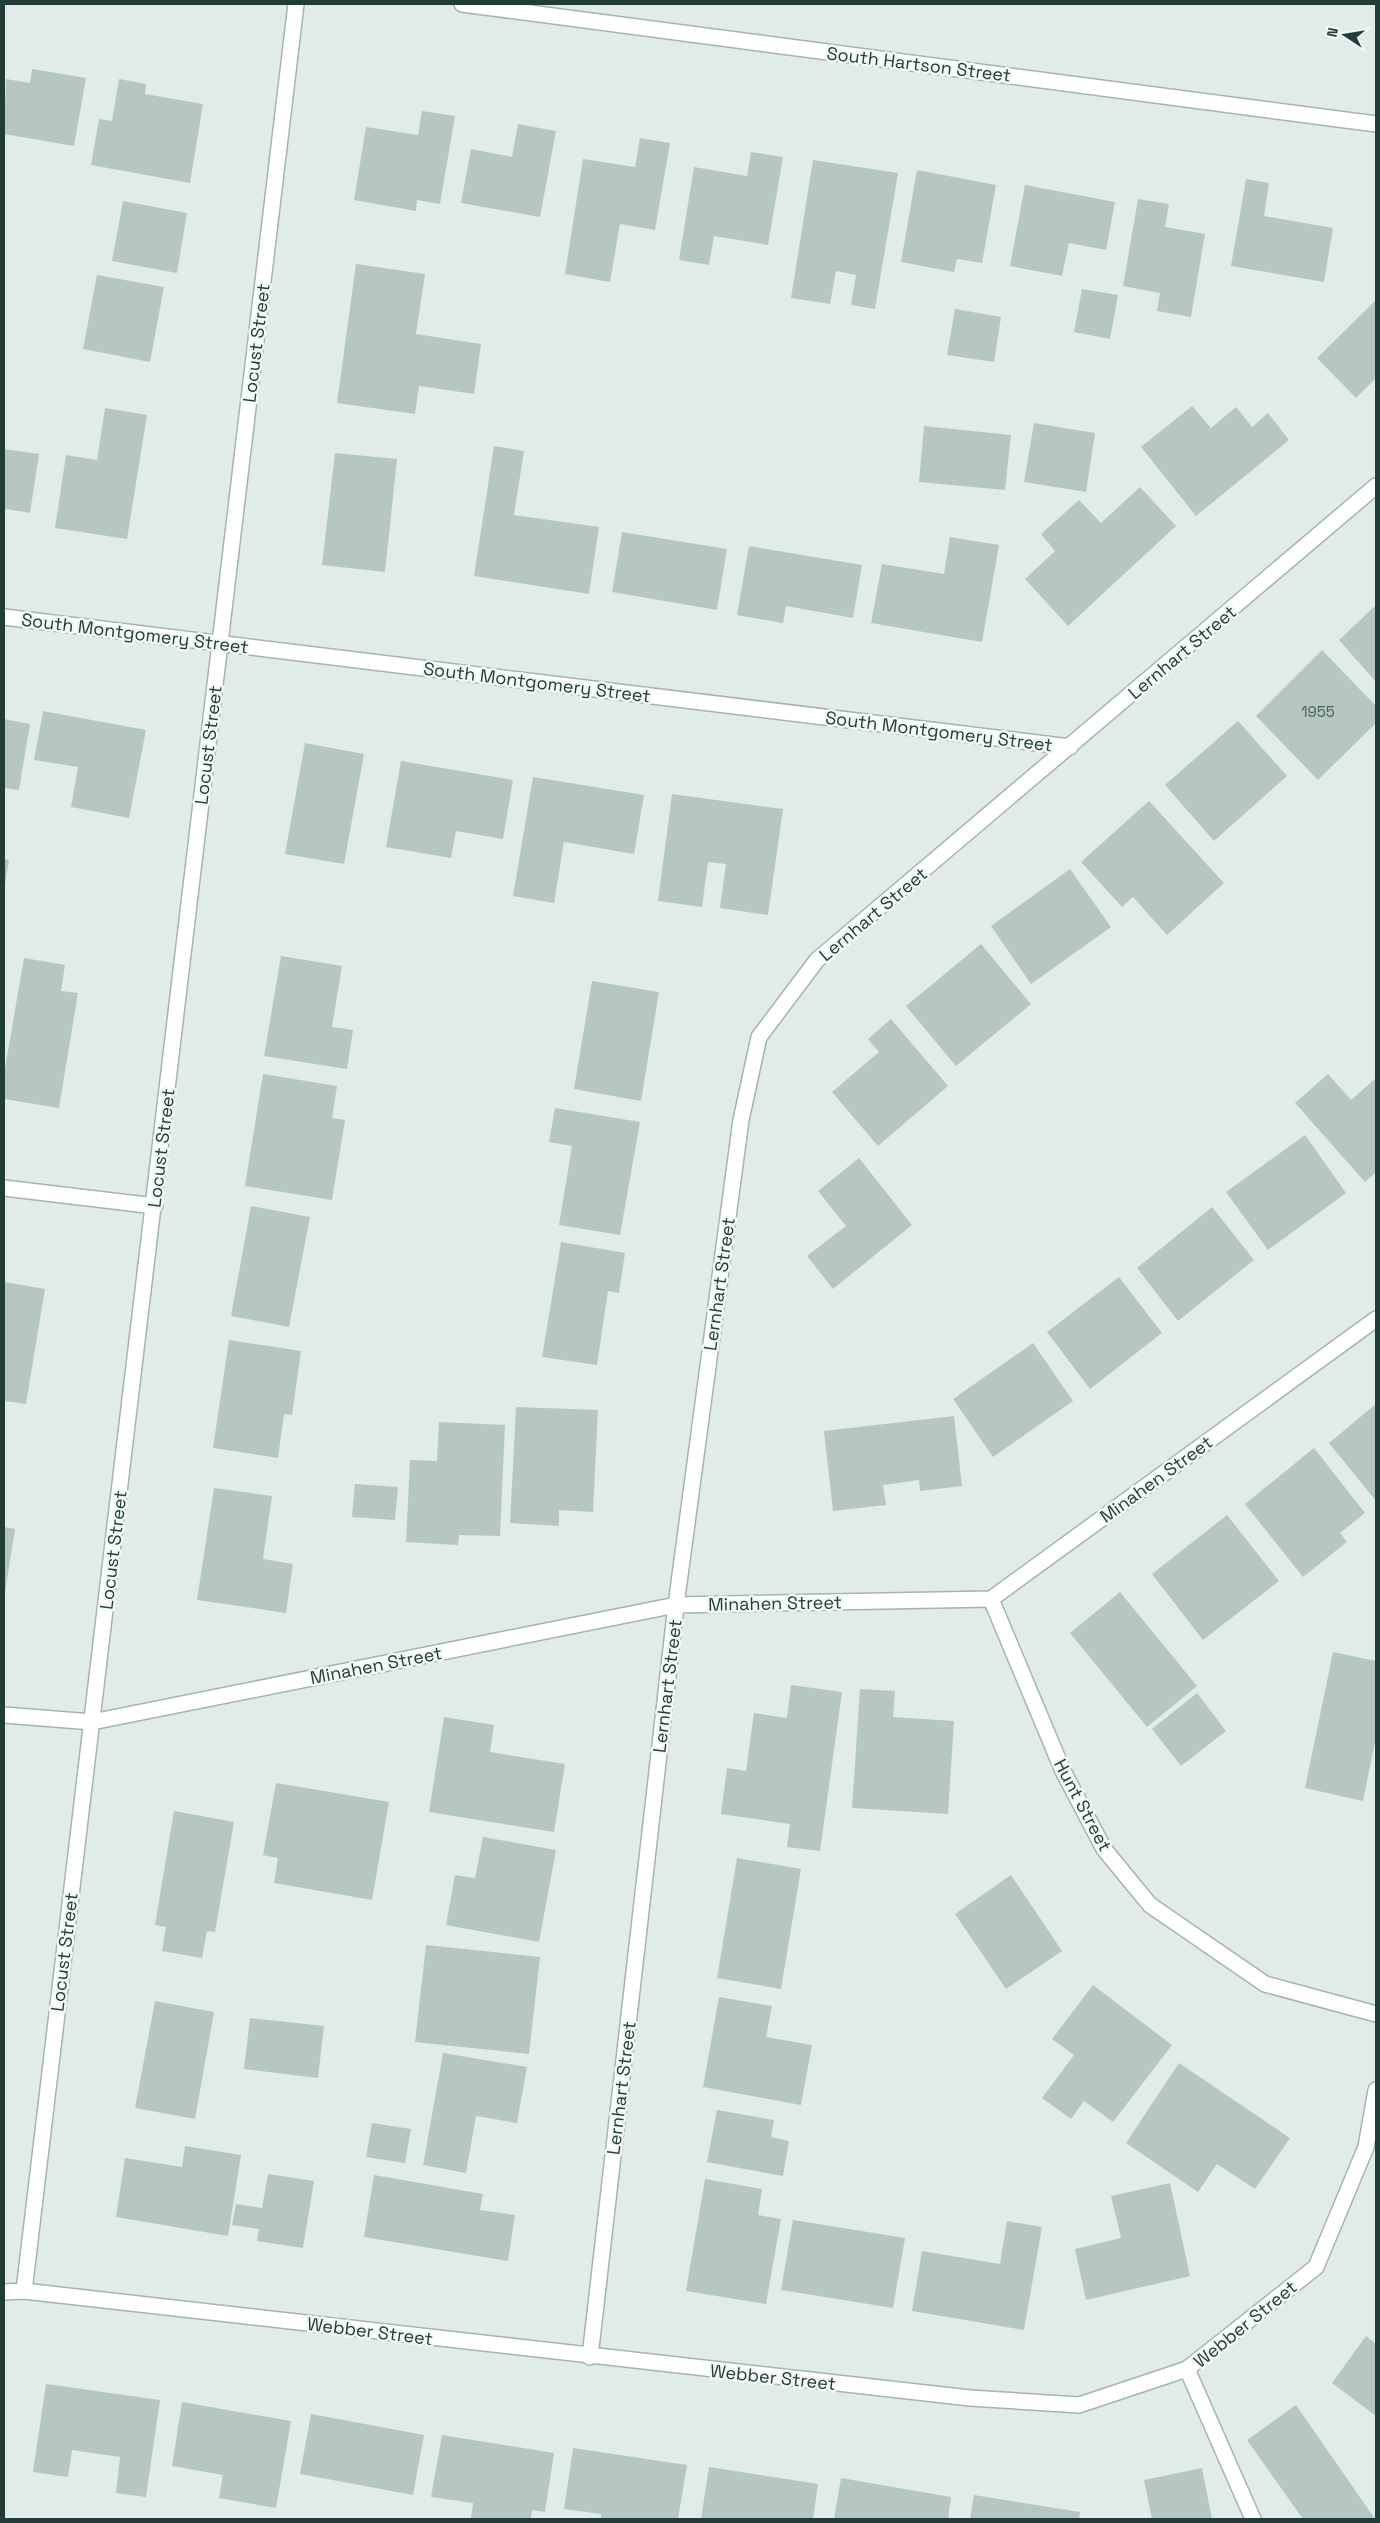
<svg xmlns="http://www.w3.org/2000/svg" width="1380" height="2523" font-family="'Space Grotesk',sans-serif">
<style>
.building{fill:#b6c7c2}
.lines{fill:none;stroke-linecap:round;stroke-linejoin:round}
.service-casing{stroke:#a4b4b1;stroke-width:18}
.minor-casing{stroke:#a4b4b1;stroke-width:18}
.service{stroke:#fff;stroke-width:15}
.minor{stroke:#fff;stroke-width:15}
.labels{text-anchor:middle;dominant-baseline:central;stroke-width:5;stroke-linejoin:round;paint-order:stroke}
.number-label{font-size:15px;fill:#46605b}
.street-label{font-size:18px;fill:#213d39;stroke:#f2f8f6}
</style>
<rect width="100%" height="100%" fill="#e1ece9"/>
<path class="building" d="M32 69 86 78 74 146 4 134 6 79 30 83Z
M119 79 146 84 145 94 203 104 190 183 91 165 99 119 112 121Z
M422 111 455 116 440 204 417 200 416 211 354 200 366 127 418 135Z
M518 124 556 131 540 217 461 203 471 149 512 157Z
M640 138 670 143 655 230 620 224 610 282 565 274 583 159 635 167Z
M751 152 783 157 768 245 714 236 709 265 679 260 694 167 747 176Z
M813 160 898 173 875 309 851 305 856 275 836 271 830 304 791 298Z
M917 170 996 185 982 263 957 259 954 272 901 262Z
M1246 179 1269 183 1264 216 1333 228 1324 282 1231 266Z
M1025 185 1115 202 1106 250 1069 243 1062 276 1010 266Z
M1138 199 1169 204 1165 227 1205 234 1191 317 1157 311 1160 293 1123 286Z
M123 201 187 213 177 273 112 261Z
M356 264 425 274 416 334 481 344 474 394 419 386 415 414 337 403Z
M97 275 164 287 150 362 83 349Z
M1082 289 1118 295 1110 339 1074 332Z
M1376 300V378L1356 398 1317 358Z
M955 309 1001 317 994 362 947 355Z
M1192 406 1211 428 1236 407 1252 427 1268 413 1289 440 1196 516 1141 447Z
M105 408 147 415 127 539 55 528 66 455 97 460Z
M1034 423 1095 433 1086 492 1024 482Z
M924 426 1011 435 1005 490 919 482Z
M494 446 524 451 514 515 599 527 589 594 474 576Z
M4 449 39 454 30 513 6 509 4 513Z
M335 453 397 459 385 572 322 565Z
M1140 487 1176 526 1068 626 1025 579 1055 551 1041 534 1079 500 1101 523Z
M622 532 727 549 717 610 612 592Z
M950 537 999 545 982 642 871 623 882 564 944 574Z
M749 546 862 565 853 618 786 606 783 623 737 615Z
M1376 605V682L1339 640Z
M1322 650 1376 706V723L1318 780 1256 716Z
M43 711 146 730 129 818 71 807 78 767 34 760Z
M4 719 30 724 19 790 4 788Z
M1238 721 1287 776 1214 841 1165 785Z
M305 743 364 754 344 864 285 854Z
M401 761 513 780 503 839 456 831 451 858 386 847Z
M533 777 644 795 634 854 564 842 554 903 513 896Z
M672 794 783 809 768 915 720 908 726 864 708 862 702 907 658 901Z
M1149 801 1224 883 1167 935 1133 897 1122 907 1081 862Z
M4 859 9 860 5 884H4Z
M1070 869 1111 927 1031 984 991 926Z
M981 944 1031 1004 956 1066 906 1006Z
M281 956 342 966 332 1027 353 1030 347 1069 264 1056Z
M24 958 65 965 61 991 78 993 59 1108 4 1099V1074Z
M592 981 659 992 641 1101 574 1089Z
M891 1019 948 1086 878 1146 832 1092 879 1052 868 1039Z
M263 1074 337 1086 332 1118 345 1120 332 1200 245 1186Z
M1328 1074 1351 1100 1376 1078V1172L1365 1182 1295 1103Z
M555 1108 640 1122 620 1235 559 1225 572 1146 549 1142Z
M1305 1135 1346 1193 1268 1250 1226 1192Z
M859 1158 912 1225 833 1289 807 1256 846 1226 818 1191Z
M251 1206 310 1217 289 1327 231 1316Z
M1212 1207 1254 1260 1178 1321 1137 1268Z
M561 1242 625 1253 619 1293 608 1291 597 1365 542 1357Z
M1119 1277 1162 1333 1090 1389 1047 1332Z
M4 1282 45 1289 26 1404 4 1401Z
M229 1340 301 1351 292 1415 284 1414 278 1458 213 1448Z
M1033 1343 1073 1401 993 1457 953 1399Z
M1376 1404V1501L1329 1443Z
M516 1407 598 1410 593 1512 559 1510V1526L510 1523Z
M954 1416 962 1486 920 1491 919 1480 883 1485 886 1505 833 1511 824 1431Z
M439 1422 505 1425 500 1536 459 1535 458 1545 406 1542 410 1460 437 1461Z
M1314 1448 1365 1513 1340 1533 1347 1542 1303 1577 1245 1504Z
M355 1484 398 1487 395 1520 352 1517Z
M214 1488 272 1496 263 1559 293 1564 286 1613 197 1600Z
M1227 1515 1279 1581 1203 1640 1152 1574Z
M4 1527 15 1529 5 1592H4Z
M1120 1592 1197 1686 1147 1727 1070 1633Z
M1333 1652 1376 1661V1737L1363 1801 1305 1788Z
M791 1685 842 1692 820 1851 787 1847 790 1824 721 1814 727 1768 746 1771 754 1713 787 1718Z
M860 1689 895 1691 893 1717 954 1721 948 1814 852 1808Z
M1197 1693 1226 1731 1181 1766 1152 1729Z
M444 1717 494 1725 490 1752 565 1764 554 1832 429 1812Z
M276 1783 389 1802 372 1900 274 1883 278 1858 263 1855Z
M174 1811 234 1822 215 1932 207 1931 202 1958 162 1951 166 1927 155 1925Z
M483 1837 556 1850 539 1942 446 1925 455 1875 475 1878Z
M737 1858 801 1869 781 1989 717 1978Z
M1011 1875 1062 1951 1006 1989 955 1914Z
M426 1945 540 1957 529 2054 415 2042Z
M1093 1985 1172 2045 1113 2122 1084 2101 1071 2119 1042 2098 1074 2055 1052 2039Z
M719 1997 772 2006 766 2037 812 2045 801 2105 703 2087Z
M155 2001 214 2012 195 2119 135 2108Z
M250 2018 324 2026 318 2078 244 2069Z
M443 2053 527 2067 517 2123 476 2116 466 2173 423 2165Z
M1179 2063 1290 2138 1255 2189 1217 2164 1198 2192 1126 2143Z
M717 2110 774 2120 771 2137 789 2141 783 2176 707 2162Z
M372 2123 411 2129 405 2163 366 2157Z
M185 2146 241 2155 228 2236 116 2217 125 2158 182 2167Z
M268 2174 314 2181 303 2248 257 2241 259 2229 232 2225 236 2204 262 2208Z
M374 2175 483 2194 480 2210 515 2215 508 2261 364 2237Z
M705 2179 762 2189 758 2215 781 2219 766 2304 686 2291Z
M1170 2183 1190 2276 1086 2300 1075 2249 1121 2238 1111 2196Z
M793 2220 905 2238 893 2308 781 2290Z
M1007 2221 1042 2227 1024 2330 912 2311 922 2251 1000 2264Z
M1366 2336 1376 2344V2416L1332 2383Z
M46 2384 160 2400 146 2497 116 2493 120 2457 72 2450 68 2477 33 2472Z
M182 2402 291 2421 276 2508 219 2498 223 2475 172 2466Z
M1296 2405 1375 2519H1303L1247 2440Z
M311 2414 424 2435 413 2495 300 2474Z
M442 2435 554 2453 545 2512 532 2510 531 2519H471L473 2503 431 2497Z
M573 2448 687 2465 678 2519H601V2514L564 2509Z
M709 2467 818 2484 813 2519H701Z
M1202 2468 1212 2519H1152L1144 2480Z
M841 2478 951 2497 948 2519H834Z
M974 2495 1080 2512 1079 2519H970Z"/>
<g class="lines">
<defs>
<path id="service" d="M1187 2369 1253 2519"/>
<path id="minor" d="M462 4 1376 124
M4 617 1070 747
M4 1188 155 1206
M991 1599 1063 1771 1104 1849 1150 1905 1265 1984 1376 2014
M4 1715 92 1722 676 1605 991 1599 1376 1319
M24 2291 296 4
M4 2292 24 2291 970 2398 1079 2405 1187 2369 1316 2267 1366 2147 1376 2090
M590 2357 676 1605 741 1120 759 1037 817 960 1376 486"/>
</defs>
<use href="#service" class="service-casing"/>
<use href="#minor" class="minor-casing"/>
<use href="#service" class="service"/>
<use href="#minor" class="minor"/>
</g>
<g class="labels">
<g class="number-label">
<text x="1318" y="711">1955</text>
</g>
<g class="street-label">
<text transform="translate(919 64) rotate(7)">South Hartson Street</text>
<text transform="translate(256 343) rotate(-83)">Locust Street</text>
<text transform="translate(135 633) rotate(7)">South Montgomery Street</text>
<text transform="translate(1182 652) rotate(-40)">Lernhart Street</text>
<text transform="translate(537 682) rotate(7)">South Montgomery Street</text>
<text transform="translate(939 731) rotate(7)">South Montgomery Street</text>
<text transform="translate(208 745) rotate(-83)">Locust Street</text>
<text transform="translate(873 914) rotate(-40)">Lernhart Street</text>
<text transform="translate(161 1148) rotate(-83)">Locust Street</text>
<text transform="translate(719 1284) rotate(-82)">Lernhart Street</text>
<text transform="translate(1156 1479) rotate(-36)">Minahen Street</text>
<text transform="translate(113 1550) rotate(-83)">Locust Street</text>
<text transform="translate(775 1603) rotate(-1)">Minahen Street</text>
<text transform="translate(376 1665) rotate(-11)">Minahen Street</text>
<text transform="translate(667 1686) rotate(-83)">Lernhart Street</text>
<text transform="translate(1083 1805) rotate(62)">Hunt Street</text>
<text transform="translate(64 1952) rotate(-83)">Locust Street</text>
<text transform="translate(621 2088) rotate(-83)">Lernhart Street</text>
<text transform="translate(1245 2324) rotate(-39)">Webber Street</text>
<text transform="translate(370 2331) rotate(7)">Webber Street</text>
<text transform="translate(773 2377) rotate(6)">Webber Street</text>
</g>
</g>
<rect width="1380" height="2523" fill="none" stroke="#213d39" stroke-width="10"/>
<g transform="translate(1345 35) rotate(282)" stroke="#f2f8f6" stroke-width="4" paint-order="stroke">
<path d="M0-4L9 19L0 12L-9 19Z" fill="#213d39"/>
<text y="-8" font-size="14" font-weight="bold" text-anchor="middle" fill="#213d39">N</text>
</g>
</svg>
